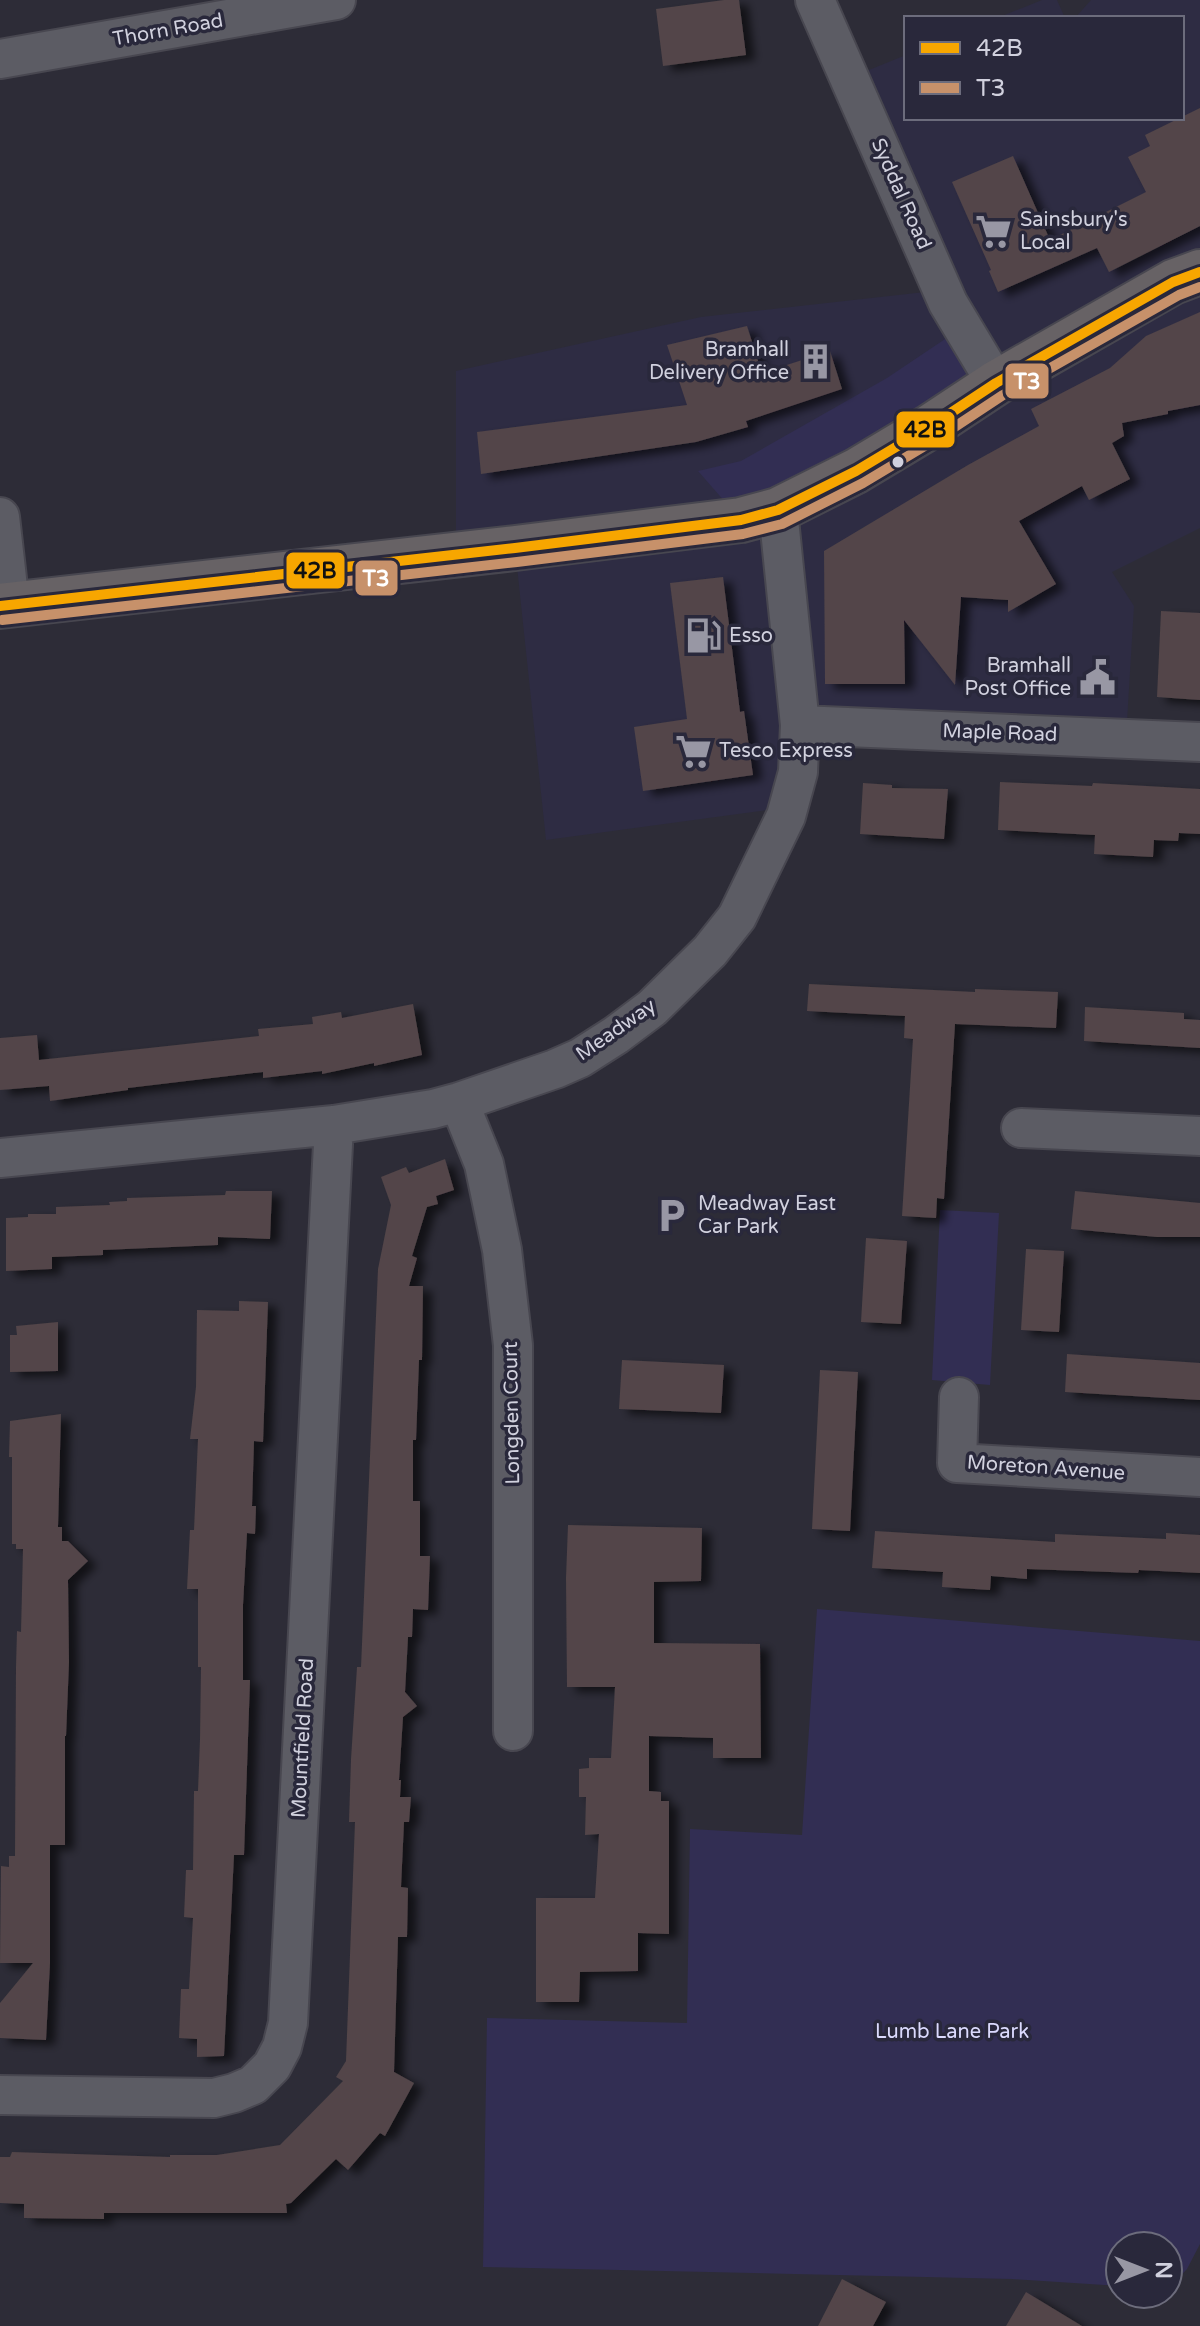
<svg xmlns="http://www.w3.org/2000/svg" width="1200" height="2326" font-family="'Varela Round',sans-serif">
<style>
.built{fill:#2e2c43}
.green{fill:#322e53}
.building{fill:#524548;filter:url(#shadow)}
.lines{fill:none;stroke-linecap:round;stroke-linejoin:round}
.minor-casing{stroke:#484750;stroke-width:42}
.primary-casing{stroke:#484750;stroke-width:48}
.minor{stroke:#5c5c64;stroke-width:38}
.primary{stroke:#676265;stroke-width:44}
.bus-1-casing{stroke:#29283b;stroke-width:16}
.bus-2-casing{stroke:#29283b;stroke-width:16}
.bus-1{stroke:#f7a600;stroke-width:10}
.bus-2{stroke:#c7916a;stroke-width:10}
.bus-dot{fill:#d1d1de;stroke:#29283b;stroke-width:3}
.labels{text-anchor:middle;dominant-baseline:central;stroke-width:7;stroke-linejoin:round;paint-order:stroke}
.street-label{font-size:20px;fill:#d1d1de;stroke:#29283b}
.poi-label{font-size:20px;fill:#d1d1de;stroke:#29283b;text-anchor:start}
.park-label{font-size:20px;fill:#dbdafd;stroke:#29283b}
.line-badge{stroke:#29283b;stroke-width:3}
.badge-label{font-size:22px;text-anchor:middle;font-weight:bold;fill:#fff}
.pale-badge-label{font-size:22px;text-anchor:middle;font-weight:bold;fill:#111}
</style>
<defs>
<filter id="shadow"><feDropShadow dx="9" dy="5" stdDeviation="4" flood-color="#0009"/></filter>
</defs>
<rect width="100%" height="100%" fill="#2d2c37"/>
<path class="built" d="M1042 0H1057L1065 18H997Z
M1091 0H1200V528L1112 572 1134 606 1126 738 801 725 789 807 546 840 515 548 456 555V371L701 317 943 290 849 78 906 55V118H1182V18H1075Z"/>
<path class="green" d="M963 327 996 383 741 520 698 471 741 461 887 378Z
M940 1210 999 1213 990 1385 932 1380Z
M817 1609 1200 1641V2244L1187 2269 1168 2289V2246H1120V2286L1012 2279 483 2267 487 2018 687 2023 690 1829 802 1835Z"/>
<path class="building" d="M724 0H739L746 55 663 66 656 9Z
M1200 108V226L1109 272 1097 248 998 292 989 271 991 270 952 182 1013 156 1050 240 1146 192 1128 157 1150 146 1145 135Z
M1200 312V405L1168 411V414L1122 423 1124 436 1112 443 1130 479 1089 500 1082 486 1019 521 1056 584 1008 612V600L961 597 955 685 904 620 905 684H825L824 551 968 465 1039 426 1031 409 1110 368 1146 336Z
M747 326 762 373 830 351 842 389 746 421 748 427 696 442 481 474 477 432 687 405 667 345Z
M723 577 740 712 744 711 753 775 643 791 634 727 687 719 670 583Z
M1161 611 1200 613V700L1157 697Z
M1000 782 1092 786 1093 783 1200 789V834L1179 833 1178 841 1154 840 1153 857 1094 854 1095 835 998 830Z
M863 783 892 785V788L948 789 944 839 860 834Z
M809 984 975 992V989L1058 992 1056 1028 955 1024 944 1199 937 1198 936 1218 902 1216 913 1039 904 1038 905 1016 807 1011Z
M413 1004 422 1055 374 1066V1063L322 1074V1071L263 1078V1072L128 1088V1090L50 1101 49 1086 0 1090V1038L37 1035 39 1060 259 1036 258 1029 313 1024 312 1017 341 1012 342 1018Z
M1085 1007 1184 1013V1019L1200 1020V1048L1084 1041Z
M445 1159 454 1190 436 1196 438 1204 427 1207 412 1256 417 1258 409 1286H423L422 1360H419L416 1440H413V1501H420V1556H430L428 1610 413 1609 412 1637H408L405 1692 417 1706 403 1717 399 1780H401L400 1797H411L409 1822H404L401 1887 408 1888 407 1937H398L394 2072 414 2083 385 2136 380 2133 348 2170 336 2159 291 2203 286 2204 287 2213H104V2219L24 2218V2204L0 2203V2157H10L12 2152 170 2157V2155H217L280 2145 343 2081 336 2077 346 2061 355 1822H349L351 1759 357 1667H361L378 1269 391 1205 381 1177 406 1167 409 1173Z
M226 1191H272L270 1239 218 1237V1245L103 1250V1255L52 1257V1269L6 1271V1218L28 1217V1214H56V1207L110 1205 109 1202 127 1201V1198L225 1195Z
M1075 1191 1200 1203V1237H1157L1071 1229Z
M866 1238 907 1241 901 1324 861 1322Z
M1026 1249 1064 1251 1059 1332 1021 1330Z
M239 1301 268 1302 263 1442 254 1441 252 1506H256L255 1534 247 1533 243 1605V1680H250L244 1855H234L224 2056 197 2057V2039L179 2038 181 1989H189L193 1918 184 1917 186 1870H193L194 1791H198L200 1739 201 1667H198V1589H187L190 1530H194L198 1439H190L196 1387 197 1310 239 1311Z
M58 1322V1371L10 1372V1335H17L16 1326Z
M1067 1354 1200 1363V1400L1065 1392Z
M622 1360 724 1365 721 1413 619 1409Z
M820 1370 858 1372 850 1531 812 1529Z
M61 1414 58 1527H62V1541H68L88 1561 68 1580 69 1662 66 1736H65V1845H50V1963L46 2040 0 2038V2003L33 1963H0L1 1866 9 1867V1856H15L16 1667 17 1631 21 1632 23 1549H16V1544H12V1457H9L10 1421Z
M568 1525 702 1528 701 1581 654 1582V1643L760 1644 761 1758H713V1738L649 1736V1791L661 1792V1801H669V1934L638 1933V1971L580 1972 579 2002H536V1898H595L599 1834 585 1835 586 1797H579V1769L589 1768V1758H611L615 1687H567L566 1578Z
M875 1531 1055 1542V1534L1166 1539V1533L1200 1535V1573L1139 1570 1138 1573 1027 1569V1579L991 1576 990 1590 942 1587 943 1572 872 1568Z
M842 2279 886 2302 873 2326H818Z
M1026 2292 1082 2326H1006Z"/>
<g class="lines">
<defs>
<path id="minor" d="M815 0 948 303 996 383
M0 59 336 0
M0 517 10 605
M800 725 1200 742
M459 1102 484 1164 502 1250 513 1345V1731
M1021 1128 1200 1136
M0 1158 334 1125 433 1109 459 1102 555 1069 580 1058 616 1035 652 1008 710 951 737 917 786 816 798 772 800 725 778 510
M959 1397 957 1463 1200 1477
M0 2095 214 2098 234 2093 253 2085 272 2066 282 2047 288 2023 334 1125"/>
<path id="primary" d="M0 606 515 548 741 520 778 510 856 471 931 426 996 383 1173 282 1200 272"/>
</defs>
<use href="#minor" class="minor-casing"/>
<use href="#primary" class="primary-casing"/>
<use href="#minor" class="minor"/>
<use href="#primary" class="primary"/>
<defs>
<path id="bus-1" d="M0 606 515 548 741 520 778 510 856 471 931 426 996 383 1173 282 1200 272"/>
<path id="bus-2" d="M2 620 517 562 743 534 782 524 863 483 938 438 1003 395 1179 295 1200 287"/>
</defs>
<use href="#bus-1" class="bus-1-casing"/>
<use href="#bus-2" class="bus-2-casing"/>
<use href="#bus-1" class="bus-1"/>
<use href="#bus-2" class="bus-2"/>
</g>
<defs>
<symbol id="supermarket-bare" viewBox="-9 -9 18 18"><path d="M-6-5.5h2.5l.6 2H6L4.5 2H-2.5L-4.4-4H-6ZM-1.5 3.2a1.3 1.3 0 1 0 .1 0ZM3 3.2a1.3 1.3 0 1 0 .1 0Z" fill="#9897a4" stroke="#29283b" stroke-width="2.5" paint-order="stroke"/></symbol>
<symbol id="building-bare" viewBox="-9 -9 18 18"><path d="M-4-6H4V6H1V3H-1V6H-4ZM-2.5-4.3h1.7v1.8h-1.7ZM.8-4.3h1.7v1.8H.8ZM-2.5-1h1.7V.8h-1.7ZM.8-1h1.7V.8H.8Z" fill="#9897a4" stroke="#29283b" stroke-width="2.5" paint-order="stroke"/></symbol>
<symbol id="fuel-bare" viewBox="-9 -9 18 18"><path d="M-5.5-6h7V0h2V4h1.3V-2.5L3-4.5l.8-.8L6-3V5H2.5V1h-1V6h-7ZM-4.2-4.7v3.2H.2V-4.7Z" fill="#9897a4" stroke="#29283b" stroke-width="2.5" paint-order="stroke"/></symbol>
<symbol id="civic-bare" viewBox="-9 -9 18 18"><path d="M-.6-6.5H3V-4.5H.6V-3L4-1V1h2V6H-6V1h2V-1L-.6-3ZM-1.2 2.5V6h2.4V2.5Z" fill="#9897a4" stroke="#29283b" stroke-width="2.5" paint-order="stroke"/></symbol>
<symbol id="parking-bare" viewBox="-9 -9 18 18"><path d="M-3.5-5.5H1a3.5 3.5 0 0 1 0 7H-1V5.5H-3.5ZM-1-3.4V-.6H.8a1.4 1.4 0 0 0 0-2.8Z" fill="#9897a4" stroke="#29283b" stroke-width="2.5" paint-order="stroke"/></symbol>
</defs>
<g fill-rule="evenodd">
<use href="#supermarket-bare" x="968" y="206" width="51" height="51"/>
<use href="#building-bare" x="790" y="336" width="51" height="51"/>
<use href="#fuel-bare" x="678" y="610" width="51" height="51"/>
<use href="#civic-bare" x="1072" y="652" width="51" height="51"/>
<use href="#supermarket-bare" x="668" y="726" width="51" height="51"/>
<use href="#parking-bare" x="646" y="1190" width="51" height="51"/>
</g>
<circle class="bus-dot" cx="898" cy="462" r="7"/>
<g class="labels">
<g class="street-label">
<text transform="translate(168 30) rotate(-10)">Thorn Road</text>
<text transform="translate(901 194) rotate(66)">Syddal Road</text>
<text transform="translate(1000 733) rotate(2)">Maple Road</text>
<text transform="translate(616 1030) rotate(-35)">Meadway</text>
<text transform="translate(512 1413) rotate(-91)">Longden Court</text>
<text transform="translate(1046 1468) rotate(4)">Moreton Avenue</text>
<text transform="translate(303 1738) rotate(-87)">Mountfield Road</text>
</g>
<g class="poi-label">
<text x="1020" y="220">Sainsbury's<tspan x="1020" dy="23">Local</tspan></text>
<text x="789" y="350" text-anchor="end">Bramhall<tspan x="789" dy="23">Delivery Office</tspan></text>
<text x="729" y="636">Esso</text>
<text x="1071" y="666" text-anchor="end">Bramhall<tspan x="1071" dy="23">Post Office</tspan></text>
<text x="719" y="751">Tesco Express</text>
<text x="698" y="1204">Meadway East<tspan x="698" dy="23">Car Park</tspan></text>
</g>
<g class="park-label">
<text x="952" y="2032">Lumb Lane Park</text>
</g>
</g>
<g class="line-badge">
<rect x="1004" y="362" width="46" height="38" rx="8" fill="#c7916a"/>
<rect x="895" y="410" width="61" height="39" rx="8" fill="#f7a600"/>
<rect x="285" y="551" width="61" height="39" rx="8" fill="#f7a600"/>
<rect x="354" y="559" width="45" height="38" rx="8" fill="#c7916a"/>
</g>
<g class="badge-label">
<text x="1027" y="389">T3</text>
<text x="376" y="586">T3</text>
</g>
<g class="pale-badge-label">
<text x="925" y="437">42B</text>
<text x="315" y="578">42B</text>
</g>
<rect x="904" y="16" width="280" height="104" fill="#29283b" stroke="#6c6c7c" stroke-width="2"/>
<rect x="920" y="42" width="40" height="12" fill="#f7a600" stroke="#6c6c7c" stroke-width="2"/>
<text x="976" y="56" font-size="24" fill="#d1d1de">42B</text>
<rect x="920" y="82" width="40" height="12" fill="#c7916a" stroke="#6c6c7c" stroke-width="2"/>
<text x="976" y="96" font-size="24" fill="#d1d1de">T3</text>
<g transform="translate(1144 2270) rotate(90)"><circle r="38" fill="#29283b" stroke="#6c6c7c" stroke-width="2"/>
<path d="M0-6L14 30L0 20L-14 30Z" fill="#9897a4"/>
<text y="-12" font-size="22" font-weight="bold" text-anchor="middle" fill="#d1d1de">N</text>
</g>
</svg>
